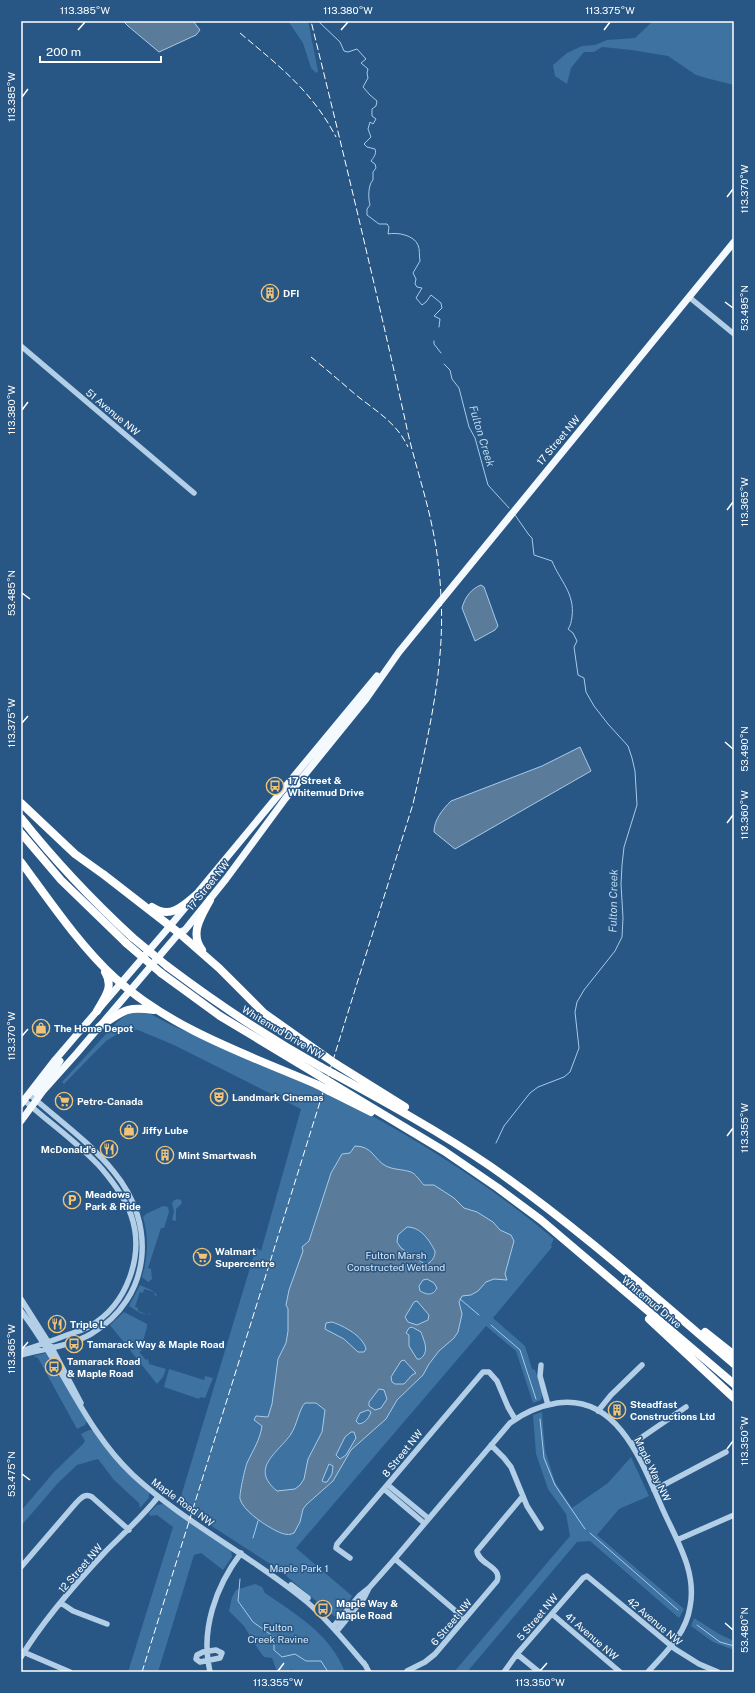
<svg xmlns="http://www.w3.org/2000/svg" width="755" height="1693" font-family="'Public Sans',sans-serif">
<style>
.green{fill:#3d72a1}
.water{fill:#5b7b9a;stroke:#a7cae8;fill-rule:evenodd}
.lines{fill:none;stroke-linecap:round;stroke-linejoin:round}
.stream{stroke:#a7cae8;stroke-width:1}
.minor{stroke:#b3cee7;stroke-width:5.5}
.major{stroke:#f4f9fe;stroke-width:7}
.highway{stroke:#fff;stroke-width:8}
.rail{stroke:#fff;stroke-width:1;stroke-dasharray:7 3;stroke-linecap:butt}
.highway-bridge{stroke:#fff;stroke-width:8}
.ticks{fill:none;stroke:#fff;stroke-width:1.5}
.labels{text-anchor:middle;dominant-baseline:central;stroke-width:3;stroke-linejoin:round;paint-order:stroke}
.poi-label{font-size:10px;font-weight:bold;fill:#fff;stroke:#285785;text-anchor:start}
.street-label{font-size:10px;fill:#fff;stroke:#285785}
.park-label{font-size:10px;fill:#d6e7f6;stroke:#285785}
.water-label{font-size:11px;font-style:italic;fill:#bed8ef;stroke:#285785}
.neatline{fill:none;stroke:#fff;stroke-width:1.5}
.ticks-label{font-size:10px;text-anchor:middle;fill:#fff}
</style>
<rect width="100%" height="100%" fill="#285785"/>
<path class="green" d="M288 21H308L318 71 316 73 311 68 303 43Z
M653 21H734V85L706 78 696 75 668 56 632 50 602 47 594 52H584L571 68 567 84 555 76 553 65 567 53 582 46 595 45 607 40 635 38Z
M134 1012H147L171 1025C227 1049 284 1071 338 1098 415 1137 488 1184 554 1239L551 1245 552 1247 493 1318 525 1346 532 1369 535 1370 543 1394 541 1400 533 1403 516 1351 486 1326 296 1548 352 1596 339 1616H334L278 1569 193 1514 179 1503 256 1248 261 1251 301 1109 174 1045 138 1030 131 1029 124 1030 106 1041 64 1084 62 1082 117 1022 127 1014Z
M177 1199 181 1200 182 1203 176 1209V1221L172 1220 174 1211 172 1204 173 1201Z
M163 1206 168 1207 169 1212 164 1228H161L148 1268 151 1269 152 1279 148 1282 142 1277C148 1257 149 1237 143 1217L146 1214Z
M140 1285 153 1291 157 1295 155 1296 154 1292 144 1289 143 1293 140 1292 135 1307 138 1308V1311L149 1315 151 1312 150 1315 140 1313 129 1306Z
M124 1312 147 1324V1327L141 1348 142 1350 139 1352 146 1360 148 1359 149 1364 166 1369 163 1377 157 1384 110 1325Z
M46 1353 87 1421 85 1425 77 1429 38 1358 33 1356Z
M169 1369 204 1380 205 1376 213 1378 205 1398 200 1397 199 1399 164 1387Z
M542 1412 545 1450 555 1482 572 1508 608 1483 631 1457 649 1496 619 1509 597 1535 684 1609 679 1618 590 1541 577 1542 467 1672H454L570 1536 566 1514 548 1489 536 1454 533 1415Z
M89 1430H93L122 1467 149 1492V1498L140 1508 139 1503 114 1480 98 1459 77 1465 58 1483 21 1526V1511L54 1472 83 1444 85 1441 81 1434Z
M163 1504 231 1550 232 1557 223 1570 201 1553 194 1555 158 1672H128L173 1527 157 1515 150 1516 149 1513 157 1505Z
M255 1584 262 1587 265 1593C297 1615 330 1634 345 1672H295L291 1669 289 1672H277L272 1658 264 1657 258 1649 244 1626 229 1611 232 1597 236 1590Z
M694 1618 719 1634 734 1641V1650L713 1642 691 1626Z"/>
<path class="water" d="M123 21H193L200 30 196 35 159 52 128 26Z
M481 585 484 587 498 626 495 630 475 641 462 608C465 597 471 589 481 585Z
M580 747 591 771 455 849 434 832C434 820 442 810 451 801L542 766Z
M355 1146C373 1146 374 1160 386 1166 394 1170 402 1169 411 1172 416 1174 420 1181 424 1185H434L454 1198 464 1208 477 1212 493 1222 500 1230 511 1235 514 1241 505 1274 507 1280 494 1279 486 1282 478 1291 471 1295 462 1296 459 1302 462 1314 458 1332 454 1338 439 1351 429 1364 423 1375 397 1400 386 1419 351 1450 333 1481 307 1504 303 1509 300 1522 294 1533C287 1537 278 1532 271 1528 262 1523 243 1510 240 1499 239 1495 245 1468 247 1463 253 1450 260 1440 262 1426L254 1420 256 1416 268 1417 272 1404 278 1359 286 1343 288 1331V1309L286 1305 289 1290 303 1251 302 1247 309 1241 331 1173 342 1154 350 1153ZM407 1227C421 1227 429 1240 435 1251 435 1258 432 1261 426 1265L401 1248 397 1242 398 1235ZM427 1279 434 1283 437 1288C433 1296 427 1295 420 1291L419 1286 423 1280ZM417 1301 429 1315 428 1320 417 1325 408 1322 405 1317 414 1302ZM332 1322C344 1326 363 1336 366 1349L364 1352H358L344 1339 325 1329 326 1323ZM412 1327 421 1332C424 1341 430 1352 420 1359H417L409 1346V1335L406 1333 409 1328ZM404 1360 416 1373 412 1375 404 1384H395L392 1382 391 1377 401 1361ZM379 1389 384 1390 387 1399 381 1408 375 1410 369 1406V1402ZM305 1403H316L325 1410 322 1432 308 1459 304 1479 300 1485 295 1489 277 1491C249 1468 278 1453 291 1434 297 1425 299 1409 305 1403ZM368 1410 371 1412C369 1418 365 1423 359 1424L356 1421 360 1413ZM351 1432H354L356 1438 346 1455 340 1459 336 1455 345 1437ZM329 1464 333 1466 332 1474 327 1482H324L322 1481Z"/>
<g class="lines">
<path class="stream" d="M318 21 340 42 344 51 348 52 357 49 366 59 361 63 368 69 367 73 368 78 363 87 370 95 377 101 376 106 372 109V116L376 119 373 124 370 122 368 129 371 137 364 144 367 147 375 149C377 154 373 158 371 161L375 164 376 168 373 172V180C368 185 368 198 370 205L367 209V215L379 224H387L389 227 388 234C397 232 414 235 418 245 420 249 419 256 420 261L413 273 416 279 415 284 417 287 422 288 416 298 422 305 426 302 431 295 441 303 442 308 434 316 440 319 439 327
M434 341V344L441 353
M444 364 450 370 452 379 459 388 469 427 475 438 488 485 509 508
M496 1143 504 1126 530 1093 538 1087 564 1077 570 1072 579 1048 575 1012 577 1002 584 990 615 951 622 937 623 918 621 884 622 865 624 847 637 805 635 771 632 758 628 746 608 724 594 706 586 692 584 678 578 675 574 647 577 641 573 633 568 629C571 625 571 622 572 617 575 593 560 581 552 561L534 555 532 538 529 535 515 515
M460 1299 479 1315
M491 1325 520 1350 536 1399
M540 1419 544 1458 555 1485 585 1529
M590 1533 678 1610
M253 1538 258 1521
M240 1579 238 1601 253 1622 274 1637V1650L282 1657 295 1654 306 1661H321L328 1672
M697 1625 720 1642 734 1646"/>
<path class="minor" d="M689 297 734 334
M21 346 194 493
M21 1299 52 1348 81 1403
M21 1311C62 1363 84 1429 133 1475 186 1524 252 1556 307 1602 329 1621 347 1644 366 1666
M21 1351C37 1346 52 1341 67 1335 75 1332 83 1330 90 1326 127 1305 145 1255 131 1215 125 1198 113 1182 102 1169 79 1143 49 1123 24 1100
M21 1355C44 1349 70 1346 91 1334 152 1298 157 1224 114 1172 90 1142 57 1119 29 1094
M541 1365 540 1376 548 1405
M598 1411 611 1395 642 1365
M632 1444 686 1407
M491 1445 504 1458 511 1467 527 1506 541 1528
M388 1485 428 1518
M384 1489 424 1523
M654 1490 726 1452
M677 1540 734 1515
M350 1558 336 1548 337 1544 483 1372H489L497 1381 508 1407 515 1419
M395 1559 465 1619
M21 1567 76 1503C81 1498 85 1493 92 1497L129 1530
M291 1585 308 1598
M61 1603 73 1611 107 1624
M552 1614 620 1672
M333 1627 359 1596 369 1588 392 1562 510 1423C525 1412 539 1406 557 1403 619 1394 643 1465 663 1510 677 1541 697 1572 690 1607 686 1634 665 1653 648 1672
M337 1631 364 1598 369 1588
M216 1650 222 1653 220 1658 200 1662 196 1659 197 1655 203 1652Z
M21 1651 70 1672
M517 1654 539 1672
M21 1657C44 1619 75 1584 105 1552 123 1534 142 1517 158 1497
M364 1663 369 1672
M407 1671 425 1662 435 1654 497 1581C503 1567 478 1564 477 1551L523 1496
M210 1672C200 1630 216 1586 241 1553
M504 1672 517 1654 583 1578 587 1576 675 1649 699 1664 718 1672"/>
<path class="major" d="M36 1093 60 1061
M21 1104 55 1060 170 926 377 676
M21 1121 43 1091 77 1053 179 933 185 930 226 879 285 799 366 699 399 652 734 242"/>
<path class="highway" d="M21 803 75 854 107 877
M21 818C55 861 92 900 132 937
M21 833 61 880 126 943
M21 862C49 900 80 946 115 978 171 1029 248 1055 318 1085
M103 874 179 933 219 968 264 1013 326 1057
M152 907C170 919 182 907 196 895
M202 950C189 933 202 915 210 900
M167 966C216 1003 267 1037 321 1067
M161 973 220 1016 318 1075
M97 1011C105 997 114 987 105 972
M99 1027C124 1011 124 1006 154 1010
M336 1064 405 1107
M334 1074C387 1103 440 1132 490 1166 576 1226 654 1296 734 1364
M331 1083 444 1151 498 1188 541 1220 734 1384
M329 1091 371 1112
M649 1319 734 1398
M705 1332 734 1355"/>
<path class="rail" d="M240 33C279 66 312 91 336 137
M311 357C326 369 341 382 356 395 376 411 397 423 408 447
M142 1672 413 804C428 736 445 667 441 597 440 573 437 549 432 526 425 492 413 458 406 424 376 289 344 155 311 21"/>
<path class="highway-bridge" d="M132 937 167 966
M126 943 161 973
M326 1057 336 1064
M321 1067 334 1074
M318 1075 331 1083
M318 1085 329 1091"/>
</g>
<path class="ticks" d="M78 30 85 22M341 30 348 22M604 30 610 22M22 97 28 89M727 197 733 189M725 302 733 308M22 410 28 402M727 510 733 502M22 593 30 599M22 723 28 716M725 742 733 749M727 823 733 815M22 1036 28 1029M727 1136 733 1128M22 1349 28 1342M727 1449 733 1441M22 1474 30 1480M725 1623 733 1630M278 1671 284 1663M540 1671 547 1663"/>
<defs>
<symbol id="building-ring" viewBox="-11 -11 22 22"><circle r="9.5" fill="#285785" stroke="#efc479" stroke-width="1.5"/><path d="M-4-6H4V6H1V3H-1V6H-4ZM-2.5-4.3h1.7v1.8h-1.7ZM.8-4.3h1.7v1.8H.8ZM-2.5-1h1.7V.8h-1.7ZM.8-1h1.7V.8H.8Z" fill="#efc479"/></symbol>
<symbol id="bus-ring" viewBox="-11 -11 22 22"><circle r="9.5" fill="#285785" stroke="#efc479" stroke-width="1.5"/><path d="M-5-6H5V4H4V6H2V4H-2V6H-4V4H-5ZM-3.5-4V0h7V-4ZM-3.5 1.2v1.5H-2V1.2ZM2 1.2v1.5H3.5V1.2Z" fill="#efc479"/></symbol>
<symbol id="shop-ring" viewBox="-11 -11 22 22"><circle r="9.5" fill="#285785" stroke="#efc479" stroke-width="1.5"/><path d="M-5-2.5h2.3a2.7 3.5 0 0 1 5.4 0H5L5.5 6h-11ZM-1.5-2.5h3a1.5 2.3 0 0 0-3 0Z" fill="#efc479"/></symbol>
<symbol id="theatre-ring" viewBox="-11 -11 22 22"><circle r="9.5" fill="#285785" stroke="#efc479" stroke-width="1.5"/><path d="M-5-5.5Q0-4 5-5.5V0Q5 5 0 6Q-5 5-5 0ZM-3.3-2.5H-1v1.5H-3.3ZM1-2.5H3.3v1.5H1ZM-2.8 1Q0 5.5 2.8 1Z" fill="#efc479"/></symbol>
<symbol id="supermarket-ring" viewBox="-11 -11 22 22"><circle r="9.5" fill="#285785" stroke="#efc479" stroke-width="1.5"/><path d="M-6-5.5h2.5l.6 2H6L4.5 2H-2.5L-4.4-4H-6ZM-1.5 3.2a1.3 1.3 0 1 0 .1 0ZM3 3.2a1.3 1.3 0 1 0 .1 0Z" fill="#efc479"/></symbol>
<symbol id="restaurant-ring" viewBox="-11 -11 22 22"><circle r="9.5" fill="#285785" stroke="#efc479" stroke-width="1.5"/><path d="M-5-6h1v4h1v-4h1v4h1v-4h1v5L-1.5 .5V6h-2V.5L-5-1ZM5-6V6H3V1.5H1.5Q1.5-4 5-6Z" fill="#efc479"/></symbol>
<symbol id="parking-ring" viewBox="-11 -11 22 22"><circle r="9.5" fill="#285785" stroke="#efc479" stroke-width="1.5"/><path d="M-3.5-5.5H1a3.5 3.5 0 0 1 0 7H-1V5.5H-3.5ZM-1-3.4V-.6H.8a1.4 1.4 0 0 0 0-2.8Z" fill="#efc479"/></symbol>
</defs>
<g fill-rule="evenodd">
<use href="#building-ring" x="260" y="283" width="20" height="20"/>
<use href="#bus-ring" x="265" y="776" width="20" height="20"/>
<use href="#shop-ring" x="31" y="1018" width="20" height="20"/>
<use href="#theatre-ring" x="209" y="1087" width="20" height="20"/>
<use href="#supermarket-ring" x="54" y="1091" width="20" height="20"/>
<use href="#shop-ring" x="119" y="1120" width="20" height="20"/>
<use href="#restaurant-ring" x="99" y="1139" width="20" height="20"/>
<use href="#building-ring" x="155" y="1145" width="20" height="20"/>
<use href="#parking-ring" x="62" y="1190" width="20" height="20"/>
<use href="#supermarket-ring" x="192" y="1247" width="20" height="20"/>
<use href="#restaurant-ring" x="47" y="1314" width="20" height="20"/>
<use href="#bus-ring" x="64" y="1334" width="20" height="20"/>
<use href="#bus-ring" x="44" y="1357" width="20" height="20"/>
<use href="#building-ring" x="607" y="1400" width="20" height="20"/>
<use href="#bus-ring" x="313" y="1599" width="20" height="20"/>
</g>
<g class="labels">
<g class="poi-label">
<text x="283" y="293">DFI</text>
<text x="288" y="780">17 Street &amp;<tspan x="288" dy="12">Whitemud Drive</tspan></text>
<text x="54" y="1028">The Home Depot</text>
<text x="232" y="1097">Landmark Cinemas</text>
<text x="77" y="1101">Petro-Canada</text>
<text x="142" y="1130">Jiffy Lube</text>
<text x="96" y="1149" text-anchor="end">McDonald's</text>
<text x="178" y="1155">Mint Smartwash</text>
<text x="85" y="1194">Meadows<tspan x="85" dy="12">Park &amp; Ride</tspan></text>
<text x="215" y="1251">Walmart<tspan x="215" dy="12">Supercentre</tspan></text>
<text x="70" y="1324">Triple L</text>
<text x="87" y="1344">Tamarack Way &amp; Maple Road</text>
<text x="67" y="1361">Tamarack Road<tspan x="67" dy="12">&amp; Maple Road</tspan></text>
<text x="630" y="1404">Steadfast<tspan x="630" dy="12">Constructions Ltd</tspan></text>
<text x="336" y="1603">Maple Way &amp;<tspan x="336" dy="12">Maple Road</tspan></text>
</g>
<g class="street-label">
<text transform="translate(113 412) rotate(40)">51 Avenue NW</text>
<text transform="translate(558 440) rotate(-50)">17 Street NW</text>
<text transform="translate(208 885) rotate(-51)">17 Street NW</text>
<text transform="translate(283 1032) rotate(31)">Whitemud Drive NW</text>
<text transform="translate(652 1302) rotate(40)">Whitemud Drive</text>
<text transform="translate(402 1453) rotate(-51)">8 Street NW</text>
<text transform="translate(653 1469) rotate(64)">Maple Way NW</text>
<text transform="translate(183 1502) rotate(36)">Maple Road NW</text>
<text transform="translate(80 1568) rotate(-49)">12 Street NW</text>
<text transform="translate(537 1617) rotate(-50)">5 Street NW</text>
<text transform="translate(655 1621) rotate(40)">42 Avenue NW</text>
<text transform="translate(451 1622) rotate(-50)">6 Street NW</text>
<text transform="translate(592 1636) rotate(41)">41 Avenue NW</text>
</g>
<g class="park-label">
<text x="396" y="1255">Fulton Marsh<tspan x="396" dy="12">Constructed Wetland</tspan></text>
<text x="299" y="1568">Maple Park 1</text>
<text x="278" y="1627">Fulton<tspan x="278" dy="12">Creek Ravine</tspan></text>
</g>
<g class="water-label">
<text transform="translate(482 436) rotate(73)">Fulton Creek</text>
<text transform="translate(613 901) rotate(-89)">Fulton Creek</text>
</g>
</g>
<rect width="755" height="1693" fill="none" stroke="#285785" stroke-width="44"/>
<path d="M40 56v6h121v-6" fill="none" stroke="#ffffff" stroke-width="2"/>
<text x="46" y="56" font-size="12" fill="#ffffff" stroke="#285785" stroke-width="3" paint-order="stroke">200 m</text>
<rect x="22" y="22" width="711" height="1649" class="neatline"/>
<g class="ticks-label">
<text x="85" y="14">113.385°W</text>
<text x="348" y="14">113.380°W</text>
<text x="610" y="14">113.375°W</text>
<text transform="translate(11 97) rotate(-90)" y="4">113.385°W</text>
<text transform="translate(744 189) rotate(-90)" y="4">113.370°W</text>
<text transform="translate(744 308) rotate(-90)" y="4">53.495°N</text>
<text transform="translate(11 410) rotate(-90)" y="4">113.380°W</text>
<text transform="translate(744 502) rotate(-90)" y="4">113.365°W</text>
<text transform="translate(11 593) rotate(-90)" y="4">53.485°N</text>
<text transform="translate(11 723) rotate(-90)" y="4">113.375°W</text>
<text transform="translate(744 749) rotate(-90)" y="4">53.490°N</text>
<text transform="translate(744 815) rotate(-90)" y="4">113.360°W</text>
<text transform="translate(11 1036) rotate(-90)" y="4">113.370°W</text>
<text transform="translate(744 1128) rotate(-90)" y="4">113.355°W</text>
<text transform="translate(11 1349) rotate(-90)" y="4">113.365°W</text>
<text transform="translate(744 1441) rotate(-90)" y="4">113.350°W</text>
<text transform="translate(11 1474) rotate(-90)" y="4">53.475°N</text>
<text transform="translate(744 1630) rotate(-90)" y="4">53.480°N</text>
<text x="278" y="1686">113.355°W</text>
<text x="540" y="1686">113.350°W</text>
</g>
</svg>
